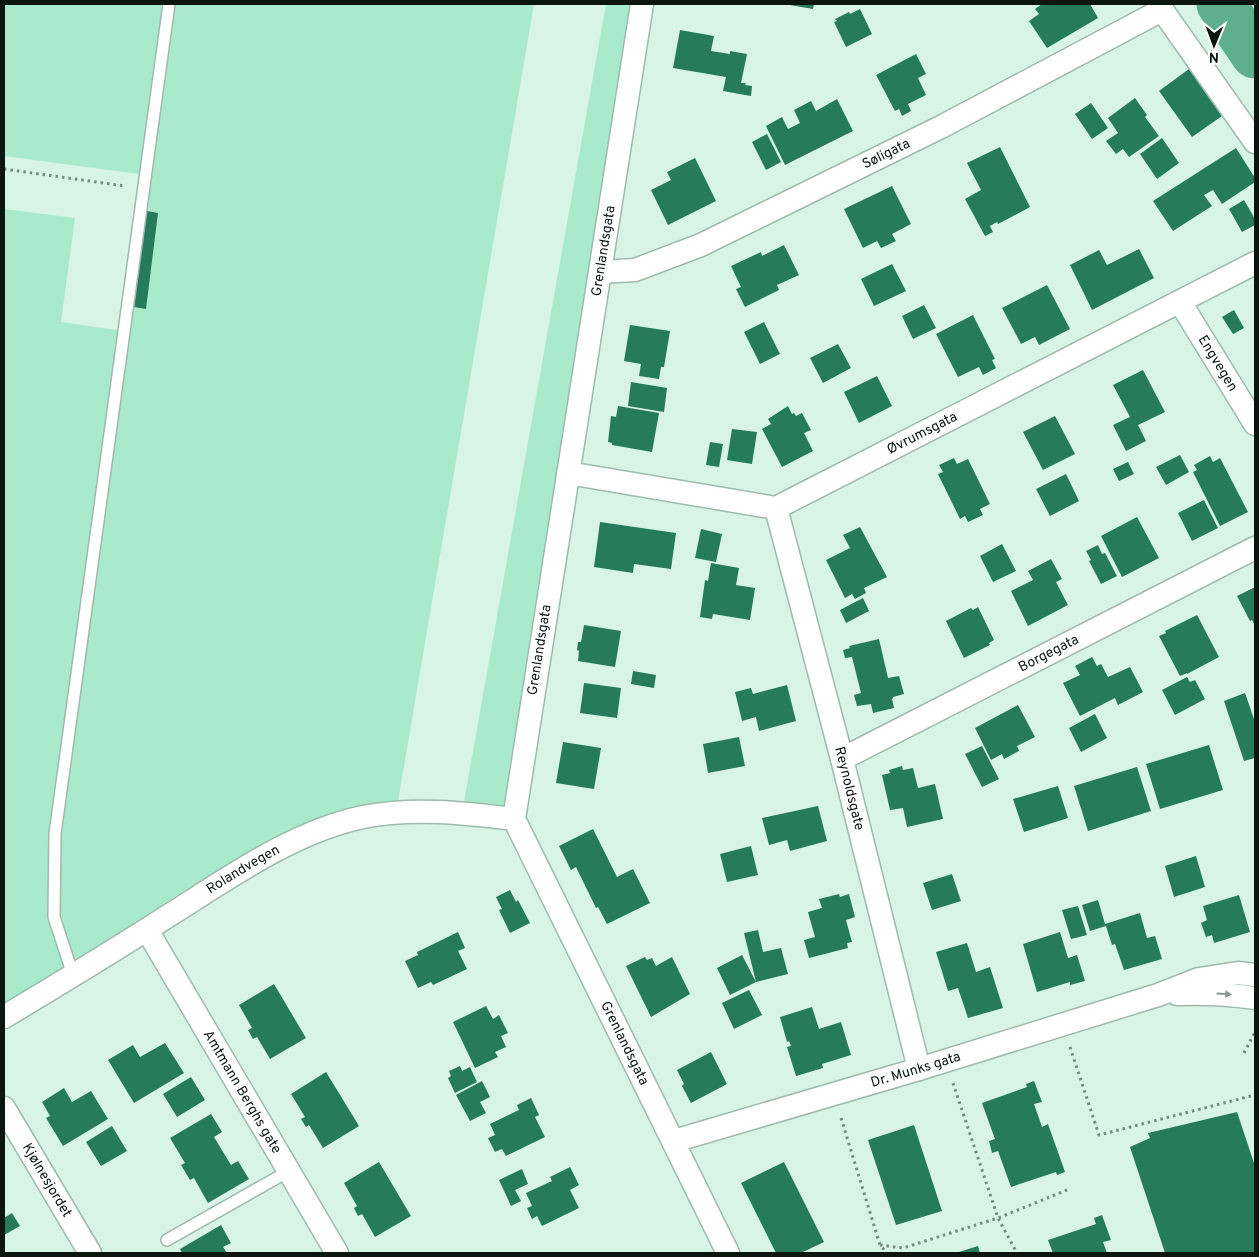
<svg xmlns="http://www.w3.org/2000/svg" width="1259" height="1257" font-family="Overpass,sans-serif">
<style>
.green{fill:#a9eacd}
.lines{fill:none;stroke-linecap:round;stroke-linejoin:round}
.river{stroke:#5eaf8e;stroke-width:49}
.building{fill:#267b5d}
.service-casing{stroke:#9ebaad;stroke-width:14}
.minor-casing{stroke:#9ebaad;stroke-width:25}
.path{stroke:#768b81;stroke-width:3;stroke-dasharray:2.5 4;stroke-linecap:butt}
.service{stroke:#fff;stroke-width:11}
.minor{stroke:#fff;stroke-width:22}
.oneway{fill:#919694}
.labels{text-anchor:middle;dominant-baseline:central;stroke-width:5;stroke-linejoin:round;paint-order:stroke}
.street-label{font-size:14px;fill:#0b1611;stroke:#fff}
</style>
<rect width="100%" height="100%" fill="#d7f4e6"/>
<path class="green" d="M4 4H534L396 813 313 832 4 1017V209L75 218 61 322 124 331 146 175 4 156Z
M606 4H642L514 819 462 813Z"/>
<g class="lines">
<path class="river" d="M1221 4 1255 54"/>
</g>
<path class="building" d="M784 4H814L813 9Z
M1042 4H1090L1098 18 1047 48 1029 21 1039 14 1035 9Z
M860 9 872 34 846 47 834 22 837 21 835 19 849 12 850 14Z
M680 30 714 36 711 51 730 54V51L747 54 741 83H746L745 85 752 86 751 96 723 91 726 77 673 68Z
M916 54 926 74 918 78 926 95 908 104 911 111 902 116 899 109 895 111 876 75Z
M1189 69 1222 116 1192 137 1159 91Z
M1135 98 1147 115 1145 117 1159 136 1129 157 1123 149 1116 154 1106 141 1118 133 1108 118Z
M837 99 853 131 785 165 766 126 782 117 788 129 800 123 794 110 811 101 816 111Z
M1091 103 1108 128 1092 139 1075 114Z
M767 134 781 162 766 170 752 142Z
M1162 138 1179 163 1157 179 1140 154Z
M1000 147 1030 207 998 224 997 222 990 226 993 232 985 236 965 199 981 190 967 163Z
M1236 148 1255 178V182L1222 204 1213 190 1204 195 1212 206 1173 231 1153 201Z
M695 158 716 201 668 225 651 190 671 180 667 172Z
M892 186 911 224 892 234 896 241 881 248 877 241 863 248 844 209Z
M1244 200 1255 219V225L1242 232 1229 209Z
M147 211 158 213 146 309 134 307Z
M784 245 799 275 777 285 779 290 745 307 736 289 741 287 731 266 761 252 762 256Z
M1139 249 1154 278 1092 310 1070 265 1099 250 1107 265Z
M892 264 906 291 874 306 861 279Z
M1047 285 1070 329 1039 345 1035 337 1021 344 1002 308Z
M924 305 936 328 913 339 902 316Z
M1234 310 1244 328 1233 334 1222 317Z
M973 315 995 359 992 360 996 368 983 375 979 367 958 377 936 334Z
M764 322 780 354 760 364 744 332Z
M630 325 670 331 664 367H661L659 379 639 376 641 364 624 361Z
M838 344 851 368 823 383 810 358Z
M1143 370 1165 412 1138 425 1146 441 1126 451 1113 425 1130 417 1113 385Z
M877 376 892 406 859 423 844 392Z
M631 382 667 388 664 412 628 406Z
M618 406 659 413 652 452 612 445V443L608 442 611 416 616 417Z
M788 406 792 414 794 413 796 416 802 413 811 430 804 433 813 451 782 467 762 429 771 424 768 419Z
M1055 416 1075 454 1043 470 1023 432Z
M732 429 757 432 752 464 727 460Z
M710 442 723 444 719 467 706 465Z
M1180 455 1189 472 1166 485 1156 467Z
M1210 456 1213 462 1220 458 1248 512 1220 526 1193 472 1197 470 1194 465Z
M954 458 957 464 968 459 990 504 980 509 983 515 968 522 965 516 960 519 938 474 943 472 939 465Z
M1128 462 1134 474 1119 481 1113 469Z
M1066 474 1079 501 1050 516 1036 489Z
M1204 500 1218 528 1192 541 1178 513Z
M1137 517 1159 558 1122 577 1101 536Z
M600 522 676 533 671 569 634 564 633 573 594 567Z
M860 527 887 577 864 588 866 593 855 599 852 594 845 598 826 560 850 548 843 535Z
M701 529 722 534 716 562 695 558Z
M1002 544 1016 571 993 582 980 556Z
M1098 545 1102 554 1105 553 1117 576 1101 584 1089 561 1091 560 1086 551Z
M1051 559 1062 579 1056 582 1068 605 1028 626 1011 591 1033 580 1028 571Z
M711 563 739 568 736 585 755 588 750 620 713 614 712 619 700 617 705 580 708 581Z
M1255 587V626L1252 620 1250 621 1237 596Z
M863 598 869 611 846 623 840 610Z
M978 607 994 640 989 643 990 645 964 658 946 621 971 608 973 610Z
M1197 615 1219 657 1187 674V673L1180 676 1159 636 1166 633 1165 631Z
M584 625 621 631 615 667 578 661 579 651 577 650 578 642H581Z
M879 639 888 678 899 676 904 694 893 697V698L892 699 894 708 873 713 871 704 857 706 854 695 861 693 852 657 845 658 843 650 850 648 849 646Z
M1092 657 1097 666 1101 664 1108 677 1130 667 1143 692 1118 705 1115 698 1080 716 1063 683 1080 675 1075 666Z
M633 671 656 675 654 688 631 684Z
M1187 677 1190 682 1195 680 1205 699 1175 715 1162 690Z
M584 683 621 688 617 718 580 713Z
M787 685 796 721 759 731 756 717 742 721 735 692 751 688 753 694Z
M1245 693 1255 722V758L1244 761 1224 701Z
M1018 705 1035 737 1017 746 1019 751 1004 759 1002 754 991 760 975 728Z
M1095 714 1107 738 1081 752 1069 728Z
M739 737 745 766 708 773 703 744Z
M563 742 601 748 594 789 556 783Z
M1209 745 1223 790 1160 809 1146 764Z
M982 746 999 779 982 787 965 754Z
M902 766 903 770 913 768 918 788 935 784 943 819 907 827 903 808 890 810 882 775 890 773 889 770Z
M1137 767 1151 811 1088 831 1074 786Z
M1058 786 1068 818 1024 832 1013 799Z
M818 806 827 841 790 851 787 840 769 845 762 818Z
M593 829 617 877 633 869 650 903 607 924 598 907 596 908 576 867 571 870 559 846Z
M751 846 758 875 727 882 720 854Z
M1196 856 1205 887 1174 897 1165 866Z
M952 874 961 901 932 910 923 883Z
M510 890 516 902 518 900 530 923 510 933 499 910 502 909 496 897Z
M839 894 840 897 849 894 855 917 846 920 852 942 847 943 848 948 809 958 804 940 815 937 808 912 822 908 819 899Z
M1239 895 1250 932 1214 943 1212 935 1206 937 1201 923 1207 920 1203 906Z
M1098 900 1105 924 1140 913 1147 938 1155 936 1162 959 1124 970 1115 944 1112 945 1106 926 1090 931 1082 905Z
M1078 906 1087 935 1071 939 1062 910Z
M758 930 763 952 781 948 788 974 756 982 730 995 717 968 742 955 756 982 744 933Z
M458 932 465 948 458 951 467 969 433 985 431 982 418 988 405 961 418 955 417 952Z
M1060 932 1068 958 1077 955 1085 981 1070 985V982L1037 992 1023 944Z
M967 943 976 972 990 967 1003 1008 968 1018 958 988 948 991 936 952Z
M645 957 647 960 652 958 656 966 672 957 690 994 651 1017 626 966Z
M274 984 306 1038 270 1059 257 1037 253 1039 248 1030 252 1028 239 1005Z
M749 990 762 1015 734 1029 722 1003Z
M486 1006 493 1019 499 1015 508 1033 501 1036 506 1047 495 1052 498 1057 475 1068 453 1022Z
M812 1007 819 1029 841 1022 851 1055 822 1064 823 1068 796 1076 787 1047 791 1046 789 1041 787 1042 780 1017Z
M165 1043 184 1073 134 1103 108 1060 133 1045 140 1057Z
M711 1052 727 1084 691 1103 682 1086 684 1084 677 1070Z
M460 1066 462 1071 470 1067 477 1082 455 1093 448 1078 451 1076 449 1071Z
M326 1072 359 1126 323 1148 309 1125 306 1127 301 1119 305 1117 291 1094Z
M191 1077 205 1100 177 1117 163 1094Z
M482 1081 490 1097 480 1102 486 1113 470 1121 456 1095Z
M1034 1081 1042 1102 1034 1104 1042 1127 1048 1124 1065 1172 1057 1175 1056 1172 1011 1187 998 1151 992 1153 989 1141 995 1139 982 1103 1027 1087 1026 1084Z
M64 1088 72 1102 91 1091 108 1119 63 1146 46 1118 50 1116 42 1102Z
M531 1098 539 1115 535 1117 545 1137 506 1156 502 1149 495 1152 488 1138 495 1135 490 1124 519 1110 517 1105Z
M1237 1112 1255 1166V1253H1165L1130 1147 1150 1138 1148 1133Z
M211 1114 222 1132 214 1137 231 1165 238 1161 249 1179 208 1203 194 1178 190 1180 181 1165 185 1163 170 1138Z
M914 1125 942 1211 896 1225 868 1140Z
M112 1126 127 1151 101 1166 86 1142Z
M379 1162 411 1216 375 1237 362 1214 358 1216 354 1208 357 1206 344 1183Z
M784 1162 824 1242 801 1253H776L741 1183Z
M570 1167 579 1185 570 1190 579 1208 542 1226 537 1216 532 1219 527 1208 532 1206 526 1193 552 1181 550 1177Z
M522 1169 528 1184 515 1190 521 1201 511 1206 499 1180Z
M12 1213 20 1226 4 1235V1218Z
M1102 1215 1111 1240 1103 1242 1107 1253H1053L1048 1240 1096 1224 1094 1218Z
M221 1225 231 1243 223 1247 227 1253H182L180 1249Z
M978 1246 980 1253H956Z"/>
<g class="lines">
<defs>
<path id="service" d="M73 975 54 917 55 834 169 4
M167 1240 289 1171"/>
<g id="minor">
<path id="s1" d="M642 4 514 819 728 1253"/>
<path d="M1158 4 1255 142"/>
<path id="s2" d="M601 272 635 270 701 245 941 127 1162 10"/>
<path id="s3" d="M1180 302 1255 424"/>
<path id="s4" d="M568 473 776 508 1255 263"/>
<path id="s5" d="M776 508 842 759 919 1069"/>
<path id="s6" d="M842 759 1255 548"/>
<path id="s7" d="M147 930 337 1253"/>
<path d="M1177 994C1203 993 1229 994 1255 998"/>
<path id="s8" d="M4 1017C59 984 114 951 168 916 229 878 292 832 363 817 412 807 465 813 514 819"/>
<path id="s9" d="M4 1108 90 1253"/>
<path id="s10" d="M674 1141 919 1069 1158 995 1199 979 1238 973 1255 975"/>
</g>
</defs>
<use href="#service" class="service-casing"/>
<use href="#minor" class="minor-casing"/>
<path class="path" d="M4 169 125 186
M1070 1047 1099 1135 1255 1095
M1244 1053 1255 1032
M953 1083 998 1218 1017 1253
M841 1118 880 1245 887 1253
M880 1245 903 1248 998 1218 1067 1190"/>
<use href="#service" class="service"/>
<use href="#minor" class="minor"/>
</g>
<defs><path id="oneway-solid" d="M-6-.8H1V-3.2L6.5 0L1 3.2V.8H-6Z" transform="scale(1.25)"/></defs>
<use class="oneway" href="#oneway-solid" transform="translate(1224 994) rotate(3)"/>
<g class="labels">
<g class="street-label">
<text stroke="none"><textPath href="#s2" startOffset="311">Søligata</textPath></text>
<text transform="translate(604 251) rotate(-81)">Grenlandsgata</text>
<text stroke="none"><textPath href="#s3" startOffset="72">Engvegen</textPath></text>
<text stroke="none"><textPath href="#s4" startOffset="375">Øvrumsgata</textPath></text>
<text transform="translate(540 650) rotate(-81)">Grenlandsgata</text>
<text stroke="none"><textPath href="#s6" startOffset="232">Borgegata</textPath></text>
<text stroke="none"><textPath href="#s5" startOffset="290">Reynoldsgate</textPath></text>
<text stroke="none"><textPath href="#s8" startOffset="281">Rolandvegen</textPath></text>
<text stroke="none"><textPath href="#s1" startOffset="1075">Grenlandsgata</textPath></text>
<text stroke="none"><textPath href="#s10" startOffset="252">Dr. Munks gata</textPath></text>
<text stroke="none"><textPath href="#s7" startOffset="188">Amtmann Berghs gate</textPath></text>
<text stroke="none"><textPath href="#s9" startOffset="84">Kjølnesjordet</textPath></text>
</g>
</g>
<rect width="1259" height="1257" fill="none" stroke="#0b1611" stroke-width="10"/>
<g transform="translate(1214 45) rotate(181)" stroke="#ffffff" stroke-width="4" paint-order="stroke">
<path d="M0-4L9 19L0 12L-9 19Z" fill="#0b1611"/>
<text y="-8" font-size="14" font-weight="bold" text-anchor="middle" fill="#0b1611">N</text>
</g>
</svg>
